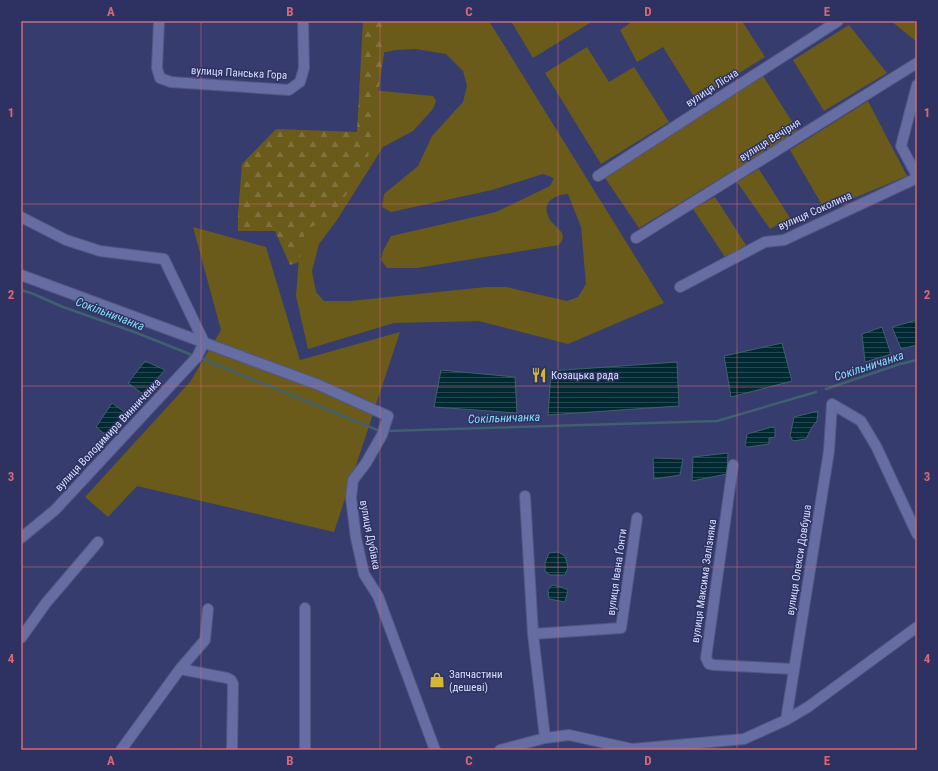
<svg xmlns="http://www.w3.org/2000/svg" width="938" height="771" font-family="'Roboto Condensed',sans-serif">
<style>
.green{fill:#6a5b1a;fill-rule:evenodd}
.forest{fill:url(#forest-firs)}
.water{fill:url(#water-rules);stroke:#41606f}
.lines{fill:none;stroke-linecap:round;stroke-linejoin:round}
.stream{stroke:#41606f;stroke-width:2.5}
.street-casing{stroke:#535781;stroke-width:12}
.street{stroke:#656da3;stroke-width:10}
.grid{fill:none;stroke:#d76873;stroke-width:1;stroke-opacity:0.55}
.labels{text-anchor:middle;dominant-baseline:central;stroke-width:3;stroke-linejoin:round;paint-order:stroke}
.street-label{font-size:11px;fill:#d9dffe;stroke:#2d3262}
.poi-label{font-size:11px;fill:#d9dffe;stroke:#2d3262;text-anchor:start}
.water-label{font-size:12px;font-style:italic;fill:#88ddf3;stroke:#2d3262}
.neatline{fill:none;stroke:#d76873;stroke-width:1.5}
.grid-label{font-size:13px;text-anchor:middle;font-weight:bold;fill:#d76873}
</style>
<defs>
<pattern id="forest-firs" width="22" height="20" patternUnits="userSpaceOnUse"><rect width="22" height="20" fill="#6a5b1a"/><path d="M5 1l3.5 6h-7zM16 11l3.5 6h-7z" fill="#7f723c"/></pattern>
<pattern id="water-rules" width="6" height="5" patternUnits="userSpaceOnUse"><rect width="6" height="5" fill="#002932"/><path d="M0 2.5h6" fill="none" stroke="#254851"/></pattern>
</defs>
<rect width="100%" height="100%" fill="#363c6e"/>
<path class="green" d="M371 21H489L664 303 568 344 479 321 394 323 308 349 296 296 300 243 324 178 359 138ZM416 49 446 54 463 71 467 86 463 102 432 136 418 166 384 194 382 207 391 212 492 190 543 174 554 178 550 186 496 212 391 236 383 251 381 260 387 268H417L559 245C562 241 564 238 562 233 559 228 552 224 549 218 541 202 554 195 568 194L581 227 586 284 578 297 567 301 506 287H486L350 301H324L316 292 312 271 319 244 337 220 383 147 413 131 433 109 436 101 433 96 371 90 381 53 396 50Z
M511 21H593L533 58Z
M633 21H742L765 57 696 100 663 47 637 62 620 30Z
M891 21H917V42Z
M849 25 887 73 824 111 793 60Z
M587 47 609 82 634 67 669 122 601 164 545 73Z
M763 76 798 131 639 228 605 178Z
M868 101 907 176 825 210 790 150Z
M759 169 790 218 770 229 737 182Z
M715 197 746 245 725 257 693 209Z
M193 227 266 247 300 360 400 332 334 532 137 486 108 517 85 497 190 382 221 330Z"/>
<path class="forest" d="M363 21H389L368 158 333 217 305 230 299 262 290 265 275 231H238V214L242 164 276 129 357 132Z"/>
<path class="water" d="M917 320V345L901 349 892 327Z
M882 327 891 354 865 362 862 334Z
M782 343 792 381 731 397 724 356Z
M145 361 165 370 143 394 128 383Z
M677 362 679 406 548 415 551 371Z
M441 370 515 377 517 413 434 407Z
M112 403 126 413 107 436 96 427Z
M818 411 817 421 812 427 806 439 793 441 790 436 794 417Z
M772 427 775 428V437L769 438V444L748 447 745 446 747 434Z
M728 453 727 474 692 481 693 457Z
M653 458 683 459 680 475 654 479Z
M558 552 565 556 568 568 565 575H550L545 571V563L549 553Z
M552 585 561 587 568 590 565 602 549 599 548 590Z"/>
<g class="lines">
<path class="stream" d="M21 290 31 293 63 307 137 333 192 355
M203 359 380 431
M826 389 900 364 917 360
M387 431 717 421 816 392"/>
<defs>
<path id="street" d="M159 21 157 68 160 78 171 82 289 90 300 82 304 68 303 21
M917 85 901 146 917 176
M598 176 838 21
M21 217 66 240 100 251 164 259 204 342
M636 238 917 63
M21 275 319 385 388 416 382 435 366 463 353 480 351 498 356 538 364 574 378 596 435 750
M680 287 765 242 784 240 917 178
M733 465 706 658 709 664 715 665 793 669
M525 496 533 634
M21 538 55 510 197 357 204 342
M21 638 46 603 98 542
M180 669 227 678 231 680 233 684 232 750
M786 720 829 451 832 404 861 421 876 446 917 534
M545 738 533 634 621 628 637 518
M121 750 180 669 205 640 208 609
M305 750V608
M500 750 545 738 569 735 632 749 744 739 786 720 808 707 917 627"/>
</defs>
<use href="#street" class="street-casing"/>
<use href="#street" class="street"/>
</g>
<path class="grid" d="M201 21V750M380 21V750M558 21V750M737 21V750M21 204H917M21 386H917M21 567H917"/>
<defs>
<symbol id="restaurant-bare" viewBox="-9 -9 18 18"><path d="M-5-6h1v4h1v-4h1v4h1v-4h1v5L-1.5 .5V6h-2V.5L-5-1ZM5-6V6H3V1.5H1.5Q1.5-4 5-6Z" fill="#d2b635" stroke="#2d3262" stroke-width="2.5" paint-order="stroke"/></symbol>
<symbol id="shop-bare" viewBox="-9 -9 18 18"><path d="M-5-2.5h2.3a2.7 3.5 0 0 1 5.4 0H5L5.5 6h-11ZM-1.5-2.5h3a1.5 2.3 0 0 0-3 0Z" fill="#d2b635" stroke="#2d3262" stroke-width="2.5" paint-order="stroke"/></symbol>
</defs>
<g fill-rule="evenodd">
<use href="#restaurant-bare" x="528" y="364" width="22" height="22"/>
<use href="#shop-bare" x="426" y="669" width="22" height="22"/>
</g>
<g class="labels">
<g class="street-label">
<text transform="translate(239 73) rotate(3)">вулиця Панська Гора</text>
<text transform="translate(712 88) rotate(-33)">вулиця Лісна</text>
<text transform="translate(770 140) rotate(-32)">вулиця Вечірня</text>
<text transform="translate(815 211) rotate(-24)">вулиця Соколина</text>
<text transform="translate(108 435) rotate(-47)">вулиця Володимира Винниченка</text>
<text transform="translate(370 535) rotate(79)">вулиця Дубівка</text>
<text transform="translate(799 560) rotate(-81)">вулиця Олекси Довбуша</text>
<text transform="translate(617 572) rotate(-82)">вулиця Івана Ґонти</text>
<text transform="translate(704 581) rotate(-82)">вулиця Максима Залізняка</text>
</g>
<g class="poi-label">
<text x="551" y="375">Козацька рада</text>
<text x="449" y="674">Запчастини<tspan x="449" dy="13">(дешеві)</tspan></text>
</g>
<g class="water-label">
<text transform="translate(110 314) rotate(21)">Сокільничанка</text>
<text transform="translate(869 366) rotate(-18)">Сокільничанка</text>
<text transform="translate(504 418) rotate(-2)">Сокільничанка</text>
</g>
</g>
<rect width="938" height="771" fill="none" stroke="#2d3262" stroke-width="44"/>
<rect x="22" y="22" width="894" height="727" class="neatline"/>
<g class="grid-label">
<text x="111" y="16">A</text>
<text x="290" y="16">B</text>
<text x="469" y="16">C</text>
<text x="648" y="16">D</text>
<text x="827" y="16">E</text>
<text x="11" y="117">1</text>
<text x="927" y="117">1</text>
<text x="11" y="299">2</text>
<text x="927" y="299">2</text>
<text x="11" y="481">3</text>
<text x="927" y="481">3</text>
<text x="11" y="663">4</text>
<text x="927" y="663">4</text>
<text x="111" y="765">A</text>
<text x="290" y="765">B</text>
<text x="469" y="765">C</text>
<text x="648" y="765">D</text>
<text x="827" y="765">E</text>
</g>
</svg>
